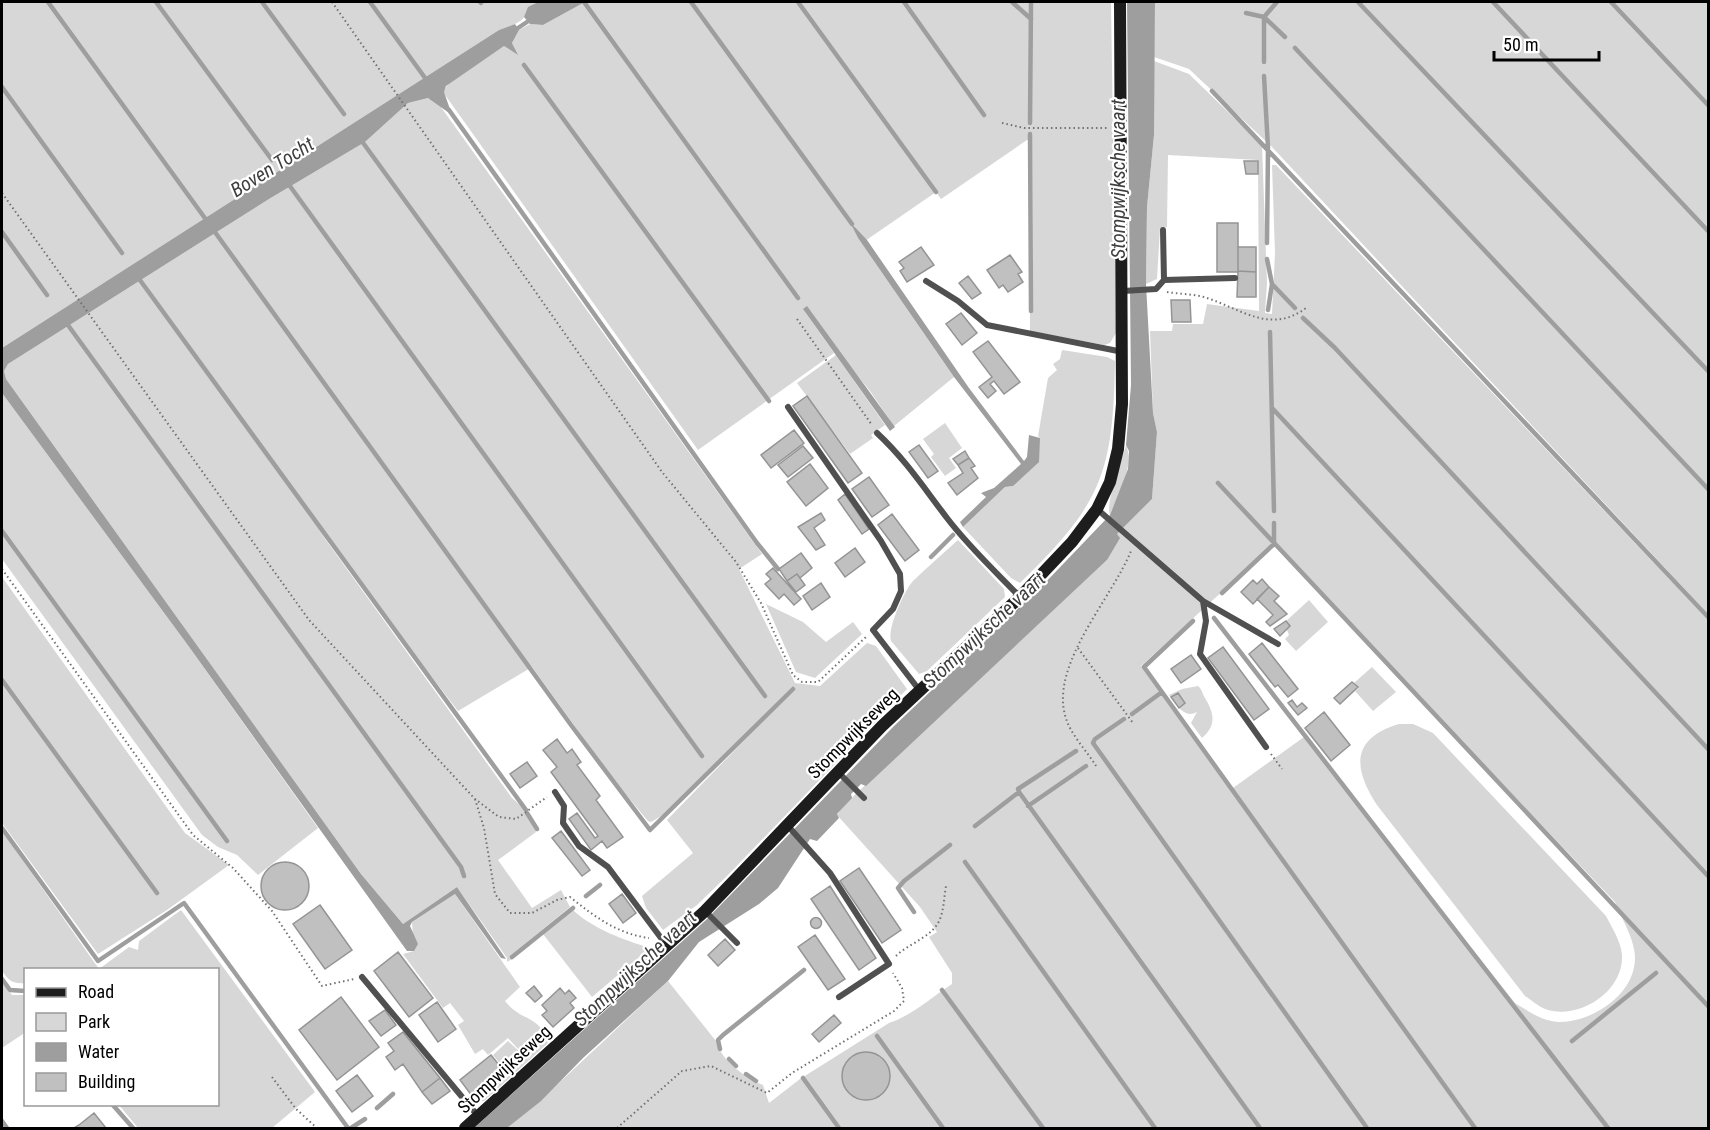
<svg xmlns="http://www.w3.org/2000/svg" width="1710" height="1130" font-family="'Roboto Condensed',sans-serif">
<style>
.green{fill:#d7d7d7;fill-rule:evenodd}
.water{fill:#9e9e9e}
.lines{fill:none;stroke-linecap:round;stroke-linejoin:round}
.stream{stroke:#9e9e9e;stroke-width:4.5}
.building{fill:#c0c0c0;stroke:#949494;stroke-width:1.5}
.path{stroke:#727272;stroke-width:2;stroke-dasharray:1.5 3;stroke-linecap:butt}
.lane{stroke:#505050;stroke-width:6}
.secondary{stroke:#1d1d1d;stroke-width:12}
.labels{text-anchor:middle;dominant-baseline:central;stroke-width:4.5;stroke-linejoin:round;paint-order:stroke}
.street-label{font-size:18px;fill:#000;stroke:#fff}
.water-label{font-size:20px;font-style:italic;fill:#3f3f3f;stroke:#fff}
</style>
<rect width="100%" height="100%" fill="#fff"/>
<path class="green" d="M2 2H538C529 6 530 8 525 16 520 24 507 27 499 30L2 348Z
M585 2H1111L1116 333 1110 343 1104 345 1030 331V312H1033L1032 141 1027 140 941 199 936 192 865 241 851 222 858 238 954 377 894 426 870 391 803 309 834 353 698 450 443 92 450 81 504 46 517 54 512 43 519 30 530 24 543 25Z
M1155 2H1708V614L1272 147 1189 69 1154 57Z
M1154 61 1189 74 1262 145 1267 283 1265 313 1272 314 1275 253 1272 165H1276L1708 620V1128H507C563 1082 614 1030 668 981L716 1041C721 1060 745 1078 763 1085L769 1103 800 1079 889 1023C911 1016 932 997 952 984V973L929 937 937 932 920 907 837 815 845 804 1107 560 1117 534 1152 499 1157 432 1153 413 1150 331H1172L1173 324H1203L1207 304 1259 311 1258 160 1168 155 1167 227 1160 228 1157 279 1146 284 1147 207 1154 135ZM1274 544 1615 902C1622 919 1635 940 1635 958 1635 994 1594 1021 1561 1022 1543 1022 1530 1012 1515 1003L1304 737 1233 788 1141 666Z
M428 98 438 103 762 554 739 569 795 683 820 686 867 643 876 646 907 689 728 875 697 905 663 930 646 908 642 896 693 853 667 820 795 688 792 687 663 815 651 822 648 821 613 779 532 667 458 711 318 529 512 798 522 807 536 832 498 860 532 908 561 890 570 907 511 955 512 959 507 962V958L457 887 403 924 361 874 6 379 4 371 8 364 269 199 365 142 408 103Z
M1062 350 1107 357 1115 361C1113 474 1102 503 1020 583L1011 578 963 527 1005 487 1013 486 1040 438 1038 436 1048 378 1057 370 1053 364 1060 359Z
M836 355 885 425 871 435 873 438 850 454 797 383Z
M2 393 187 644 318 828 258 875 237 855 218 847 202 835 2 559Z
M945 423 962 448 949 458 956 468 945 476 931 457 934 454 923 439Z
M1126 445C1135 467 1118 495 1110 515 1105 504 1122 460 1126 445Z
M958 540 1004 589 1005 597 927 671 919 674 891 641C887 629 904 591 913 581 927 567 943 554 958 540Z
M2 577 185 833 229 865 167 910 98 954 2 823Z
M1309 600 1328 622 1296 651 1285 639 1289 635 1284 623Z
M766 604 803 622 826 642 853 622 862 634 815 678 796 672Z
M1372 667 1396 692 1373 711 1355 691 1359 688 1354 683Z
M1198 686C1202 689 1202 693 1205 698 1214 713 1217 725 1202 738L1191 723 1197 712C1184 719 1177 705 1169 695L1182 689Z
M1399 724H1413L1433 733 1606 916C1612 928 1621 941 1622 955 1624 992 1578 1021 1545 1009 1538 1006 1531 1000 1525 996L1377 805C1352 767 1352 738 1399 724Z
M2 831 99 969 129 947 138 950 139 941 181 910 315 1092 272 1128H138L119 1105 218 1104V970H26L25 983C13 984 9 981 2 971Z
M455 894 520 987 505 1001C519 1018 529 1015 541 1028L519 1050 508 1038 488 1055 483 1049 475 1054 458 1025 464 1021 450 1003 443 1008 403 954 414 951 412 922Z
M573 910C593 929 624 940 650 948L592 997 543 934Z
M2 983 12 995H25L26 1032 2 1048Z
M543 1029 548 1043 484 1101 473 1102 470 1099 505 1070 493 1055 508 1041 520 1052Z"/>
<path class="water" d="M538 2H585L543 25 530 24 524 17 528 7Z
M1127 2H1155L1154 135 1147 207 1146 284 1153 413 1157 432 1152 499 1117 534 1120 538 1107 560 866 786 861 784 851 794 852 798 837 814 839 818 817 841 810 839 778 888 759 904 699 942 668 981 583 1058 541 1101 507 1128H474L706 920 894 726 1043 585 1110 515 1128 469 1129 451 1126 445 1131 385Z
M515 24 519 30 512 43 518 55 504 46 446 86 444 92 452 115 428 98 408 103 365 142 269 199 8 364 4 371 6 379 361 874 403 924 457 887 506 959 501 958 455 894 412 922 410 926 418 944 414 951H407L187 644 2 393V348L499 30Z
M850 222 867 240 969 388 1024 461 1027 457 1029 435 1040 438 1039 462 1013 486 1005 487 963 527 960 522 986 497 981 493 994 488 1021 464 954 377 858 238Z
M807 306 895 427 890 431 803 309Z"/>
<g class="lines">
<path class="stream" d="M48 2 207 221
M156 2 272 160
M262 2 344 114
M370 2 428 82
M480 2 481 3
M584 2 798 298
M691 2 852 224
M798 2 936 192
M904 2 984 115
M1012 2 1031 19
M1358 2 1708 371
M1493 2 1708 231
M1611 2 1708 105
M1246 13 1264 17 1285 37
M515 30 533 18
M1295 48 1708 489
M1264 62V17L1277 2
M524 65 769 401
M1264 76 1268 148 1267 243
M2 87 122 253
M1212 91 1708 617
M449 110 757 543 778 569
M1030 123 1031 2
M1030 134 1031 311
M361 140 765 696
M287 182 702 756
M212 228 571 725 650 830 793 689
M2 232 47 295
M1267 259 1272 284 1268 310
M137 276 526 810
M1272 284 1295 308
M1303 318 1335 348 1708 749
M65 321 461 867 464 876
M1270 332 1274 511
M1273 409 1708 876
M1218 483 1708 1006
M2 531 227 841
M931 557 953 535
M1222 593 1274 544V523
M1214 618 1608 1128
M1193 621 1144 667 1475 1128
M2 680 157 893
M1132 714 1162 692
M1124 719 1095 739 1093 743 1367 1128
M1019 792 1018 789 1076 751
M1028 806 1086 766
M527 813 537 829
M975 826 1019 792 1260 1128
M2 828 98 961 184 903 348 1128
M965 862 1155 1128
M586 896 600 885
M914 912 898 888 904 881 950 845
M512 957 573 908
M2 979 10 990 26 991
M942 990 1043 1128
M877 1036 943 1128
M1572 1041 1656 973
M720 1049 718 1040 723 1035 804 970
M729 1059 736 1066
M746 1074 756 1081
M803 1078 839 1128
M112 1104 133 1128
M377 1108 393 1094
M2 1121 7 1128
M351 1128 365 1119"/>
</g>
<path class="building" d="M1244 161H1258V174H1246Z
M1217 223H1238V272H1217Z
M921 247 934 265 907 282 900 271 904 268 899 262Z
M1238 247H1256V272L1238 271Z
M1010 255 1022 272 1018 274 1023 282 1008 292 1003 285 999 288 987 270Z
M1238 271 1256 272V297H1237Z
M968 276 981 293 972 299 959 283Z
M1171 300H1190L1191 322H1172Z
M961 313 977 333 962 345 946 324Z
M988 341 1020 382 1004 394 994 381 990 384 996 391 988 398 979 387 992 377 973 352Z
M807 396 862 473 848 483 793 406Z
M794 430 804 443 771 468 761 455Z
M919 445 938 471 928 478 909 452Z
M803 446 813 458 788 477 778 465Z
M965 451 969 458 958 465 953 459Z
M969 458 975 466 971 468 978 478 957 495 948 483 963 473 958 465Z
M810 464 828 488 806 506 787 482Z
M869 477 889 505 872 517 852 489Z
M845 494 869 529 862 534 838 500Z
M821 513 825 520 814 528 825 545 816 550 798 527Z
M892 514 919 550 905 561 878 525Z
M855 548 865 562 845 577 835 563Z
M801 553 812 568 800 578 797 574 787 581 779 569Z
M773 568 801 599 794 605 784 594 779 599 765 584 771 579 766 574Z
M797 574 805 585 796 592 787 581Z
M1262 579 1269 587 1253 604 1241 592 1253 580 1257 584Z
M821 583 830 597 812 610 803 596Z
M1269 587 1279 596 1274 601 1287 614 1270 626 1266 622 1273 615 1257 599Z
M1286 621 1290 626 1280 636 1274 629Z
M1262 643 1298 689 1288 697 1278 685 1275 687 1249 654Z
M1223 647 1269 709 1254 720 1208 658Z
M1191 655 1201 669 1181 683 1171 669Z
M1352 682 1358 687 1340 704 1334 698Z
M1178 693 1185 703 1179 708 1171 697Z
M1292 700 1297 707 1302 703 1307 708 1298 715 1288 703Z
M1324 712 1350 745 1331 761 1305 728Z
M557 739 567 753 572 749 581 762 577 765 600 796 596 800 623 837 607 848 602 841 591 850 569 819 577 813 595 838 598 836 551 772 557 767 543 750Z
M527 762 537 776 520 788 510 774Z
M561 831 590 870 582 876 552 838Z
M261 886a24 24 0 1 1 48 0a24 24 0 1 1-48 0Z
M859 868 901 930 882 943 840 881Z
M830 886 876 958 859 970 811 899Z
M622 894 636 913 623 923 609 904Z
M320 905 352 950 325 969 293 924Z
M810.5 923a5.5 5.5 0 1 1 11 0a5.5 5.5 0 1 1-11 0Z
M815 935 845 979 828 990 798 947Z
M725 939 735 950 718 966 708 955Z
M398 952 433 998 409 1017 374 971Z
M534 986 542 996 535 1002 526 993Z
M560 988 565 994 569 990 576 998 570 1003 574 1008 553 1027 542 1015 547 1011 542 1005Z
M341 997 379 1047 337 1080 299 1030Z
M437 1002 456 1029 438 1042 419 1015Z
M385 1010 396 1025 381 1036 369 1021Z
M834 1015 841 1023 819 1042 812 1034Z
M403 1032 440 1078 422 1092 403 1064 395 1070 386 1057 394 1051 388 1043Z
M842 1076a24 24 0 1 1 48 0a24 24 0 1 1-48 0Z
M491 1055 503 1070 472 1096 460 1080Z
M357 1075 373 1096 352 1112 336 1091Z
M440 1078 450 1091 432 1104 422 1092Z
M94 1113 106 1128H74L79 1125Z"/>
<g class="lines">
<path class="path" d="M332 2 662 472 736 562 761 603 793 675 802 682H818L867 636
M1002 123 1024 128H1109
M2 193 309 620 475 799 499 817 516 819 547 797
M1167 292C1179 294 1192 294 1204 297 1240 308 1270 335 1306 308
M797 319 872 425
M2 569 193 835 233 868 272 911 322 986 354 979
M1078 648 1133 723
M1271 754 1282 769
M1096 766C1087 751 1069 733 1065 715 1051 663 1112 598 1131 551
M475 799 484 828 495 894 510 913H532L557 900 570 897C595 917 618 934 649 938
M896 956C909 943 933 937 940 919 944 909 944 897 946 886
M272 1077 296 1109 317 1128
M617 1128 682 1071 711 1066 767 1093 792 1073 894 1011 904 1001 902 988 893 973"/>
<path class="lane" d="M1163 230 1164 280
M926 281 958 301 987 325 1123 352
M1123 291 1156 289 1164 280 1235 278
M788 407 881 541 900 574 901 591 893 609 873 630 920 691
M877 433C905 459 924 488 947 518 969 547 995 571 1020 597
M1097 509 1203 601 1278 644
M1203 601 1206 621 1200 654 1266 747
M838 772 864 798
M555 792 564 806 563 823 579 846 608 867 667 946
M788 826 830 873 889 964 839 997
M705 911 737 943
M362 977 478 1116"/>
<path class="secondary" d="M465 1128 705 911 882 726 1020 597 1072 542 1097 509 1110 482 1118 449 1122 404 1120 2"/>
</g>
<g class="labels">
<g class="street-label">
<text transform="translate(853 733) rotate(-45)">Stompwijkseweg</text>
<text transform="translate(504 1069) rotate(-43)">Stompwijkseweg</text>
</g>
<g class="water-label">
<text transform="translate(272 167) rotate(-32)">Boven Tocht</text>
<text transform="translate(1118 179) rotate(-90)">Stompwijksche vaart</text>
<text transform="translate(984 630) rotate(-43)">Stompwijksche vaart</text>
<text transform="translate(635 968) rotate(-43)">Stompwijksche vaart</text>
</g>
</g>
<rect width="1710" height="1130" fill="none" stroke="#000000" stroke-width="6"/>
<rect x="24" y="968" width="195" height="138" fill="#ffffff" stroke="#999999" stroke-width="1.5"/>
<rect x="36" y="988" width="30" height="9" fill="#1d1d1d" stroke="#999999" stroke-width="1.5"/>
<text x="78" y="998" font-size="18" fill="#000000">Road</text>
<rect x="36" y="1013" width="30" height="18" fill="#d7d7d7" stroke="#999999" stroke-width="1.5"/>
<text x="78" y="1028" font-size="18" fill="#000000">Park</text>
<rect x="36" y="1043" width="30" height="18" fill="#9e9e9e" stroke="#999999" stroke-width="1.5"/>
<text x="78" y="1058" font-size="18" fill="#000000">Water</text>
<rect x="36" y="1073" width="30" height="18" fill="#c0c0c0" stroke="#999999" stroke-width="1.5"/>
<text x="78" y="1088" font-size="18" fill="#000000">Building</text>
<path d="M1494 51v9h105v-9" fill="none" stroke="#000000" stroke-width="3"/>
<text x="1503" y="51" font-size="18" fill="#000000" stroke="#ffffff" stroke-width="4.5" paint-order="stroke">50 m</text>
</svg>
